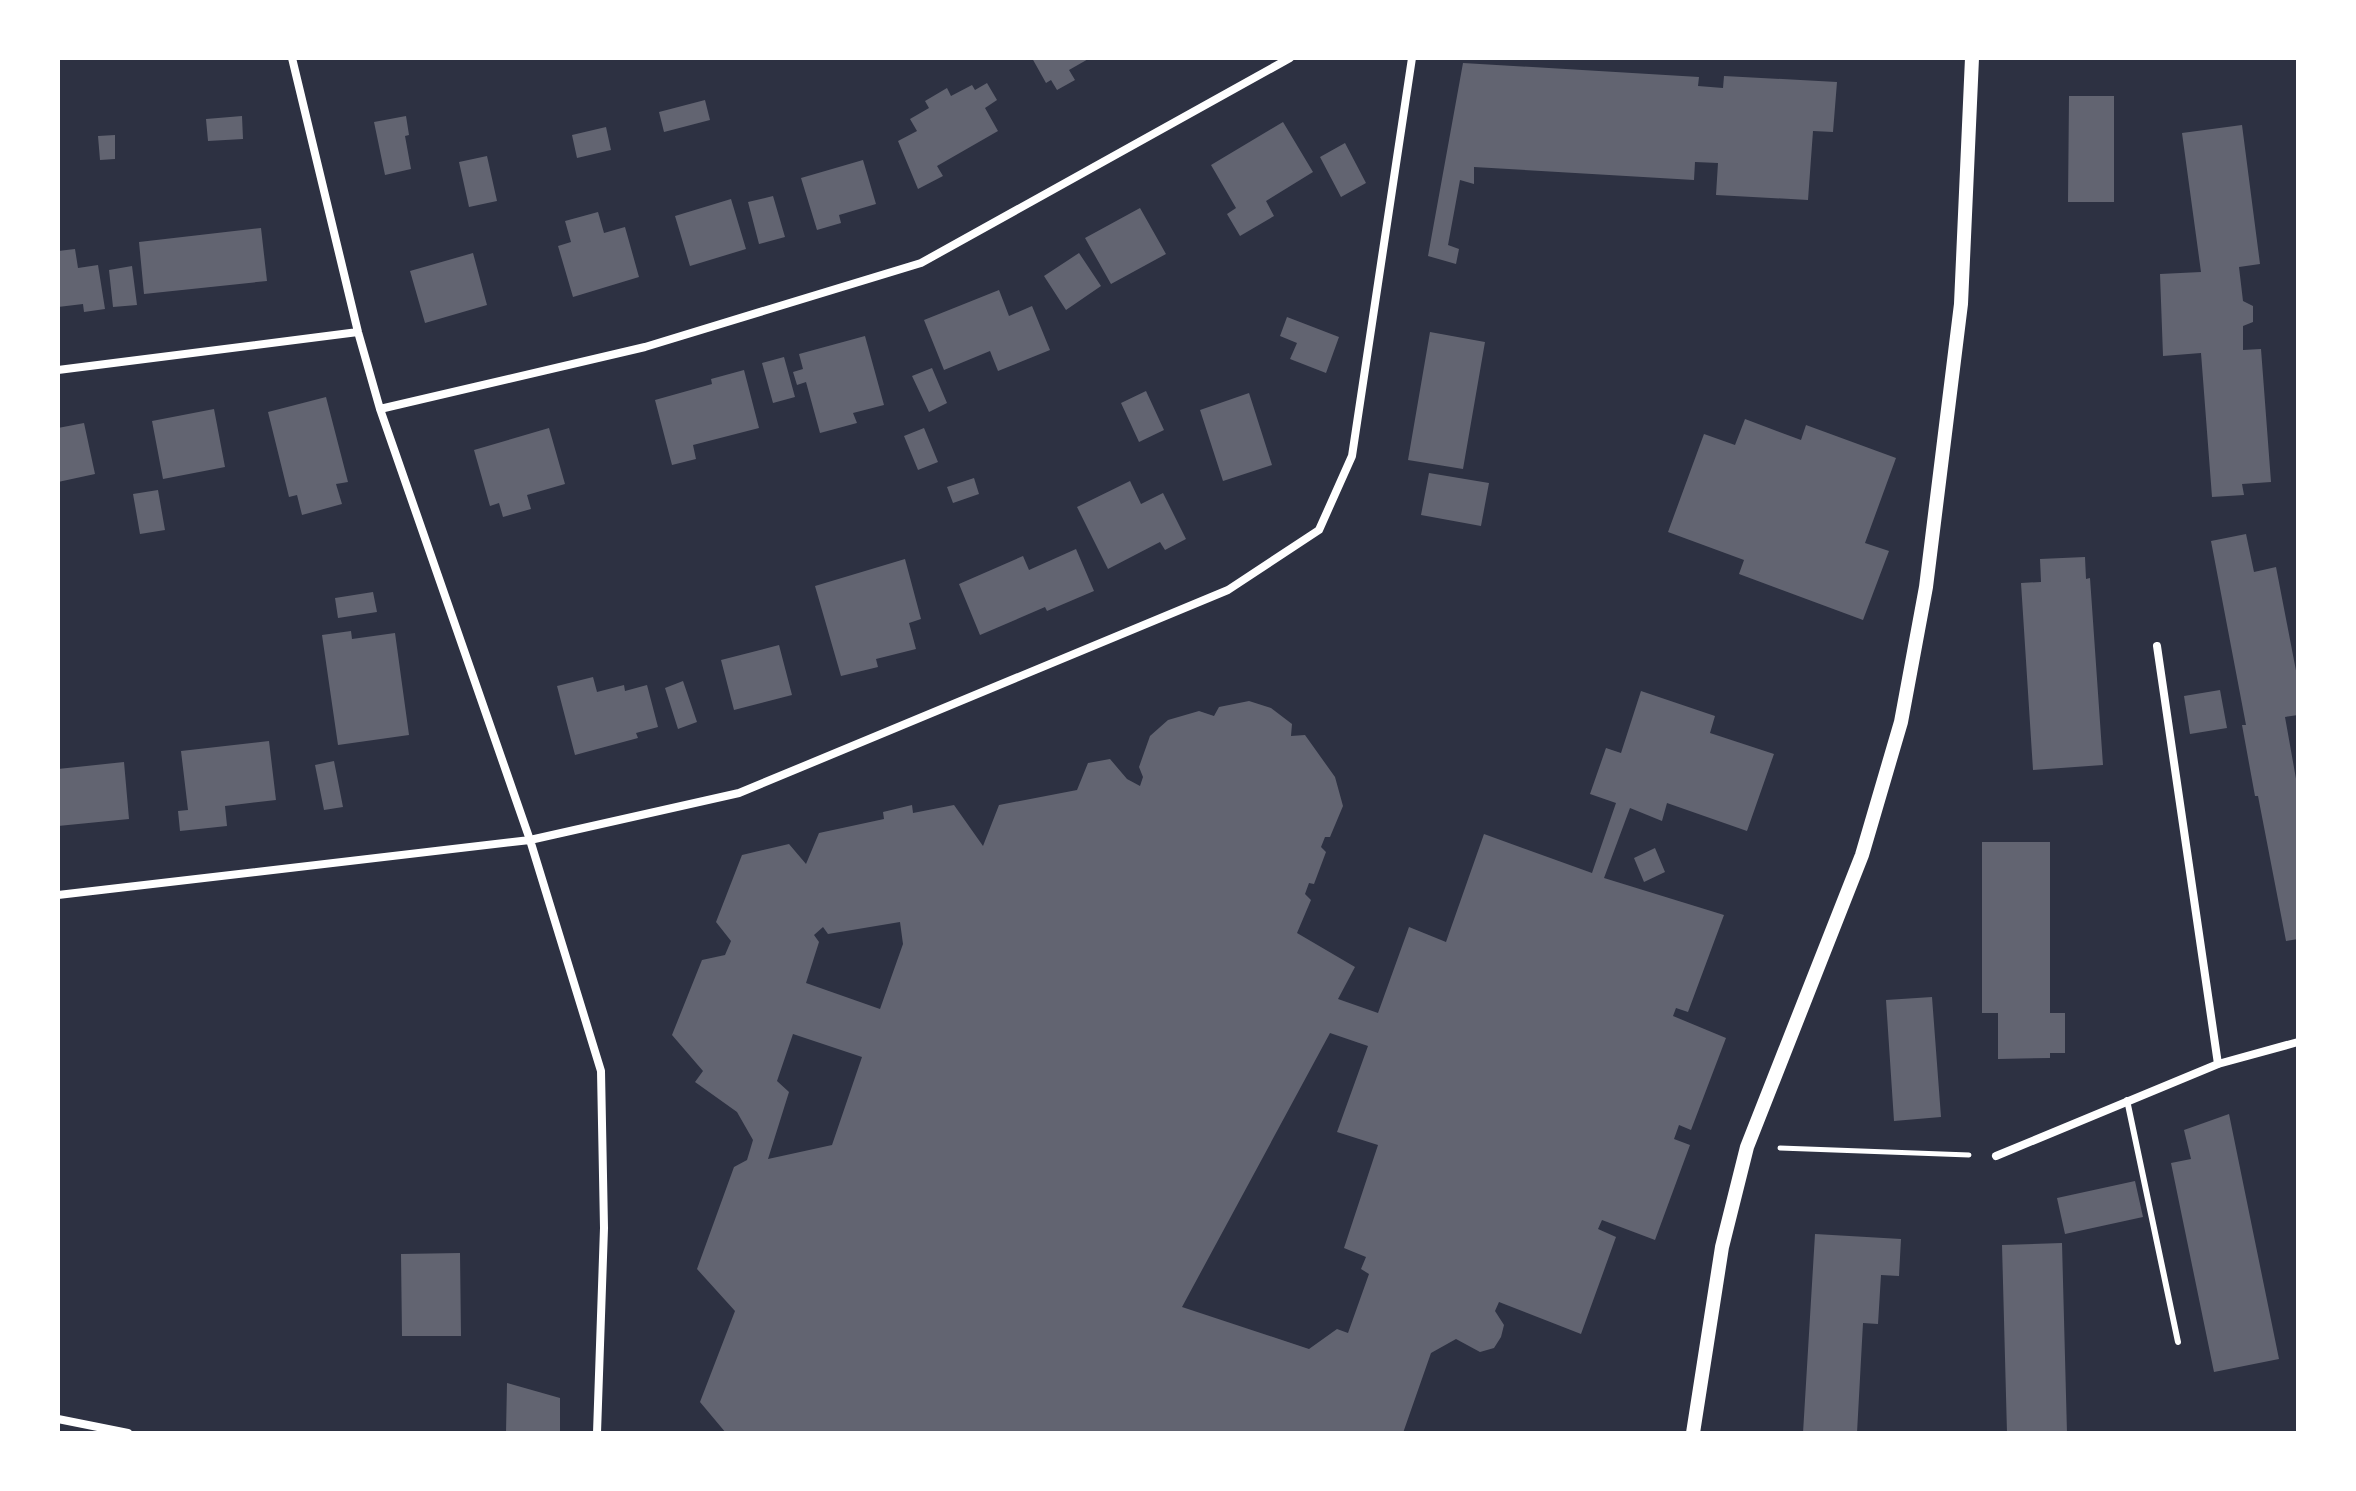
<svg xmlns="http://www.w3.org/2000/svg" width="2356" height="1491" font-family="Inter,sans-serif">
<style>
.building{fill:#626471;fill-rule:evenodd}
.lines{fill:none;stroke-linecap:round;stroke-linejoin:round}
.path{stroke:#fff;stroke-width:5}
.service{stroke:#fff;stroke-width:6}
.minor{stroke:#fff;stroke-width:8}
.tertiary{stroke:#fff;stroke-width:14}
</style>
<rect width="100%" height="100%" fill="#2d3142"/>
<path class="building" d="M1032 58H1090L1069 70 1075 80 1057 90 1051 80 1046 83Z
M1463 63 1699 77 1698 86 1723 88 1724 76 1837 82 1833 132 1813 131 1808 200 1716 195 1718 163 1695 162 1694 180 1474 167V184L1460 180 1448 245 1459 249 1456 264 1428 256Z
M987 83 997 100 985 108 998 131 937 166 943 176 918 189 898 141 917 131 910 119 929 108 925 101 947 88 951 96 972 85 975 90Z
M2069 96H2114V202H2068Z
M705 100 710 120 664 132 659 112Z
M242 116 243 139 208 141 206 119Z
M406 116 409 135 405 136 411 169 385 175 374 122Z
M1283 122 1313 172 1266 201 1274 216 1240 236 1227 214 1236 208 1211 165Z
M2242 125 2260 264 2239 267 2243 301 2253 306V322L2243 326V350L2261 349 2271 482 2242 484 2244 495 2212 497 2201 353 2163 356 2160 274 2201 272 2182 133Z
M606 127 611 150 577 158 572 135Z
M115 135V159L100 160 98 136Z
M1345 143 1366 183 1341 197 1320 157Z
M487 156 497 201 469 207 459 162Z
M863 160 876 204 839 215 841 223 817 230 801 178Z
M773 196 785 237 759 244 748 202Z
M731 199 746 249 690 266 675 216Z
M1140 208 1166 254 1111 284 1085 238Z
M598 212 604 233 625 227 639 277 573 297 558 246 571 242 565 221Z
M261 228 267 281 144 294 139 242Z
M75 249 78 268 98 265 105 309 84 312 83 304 58 307V251Z
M473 253 487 305 425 323 410 271Z
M1079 253 1101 286 1066 310 1044 276Z
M132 266 137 305 113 307 109 270Z
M999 290 1009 316 1032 306 1050 350 998 371 990 351 944 370 924 320Z
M1287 317 1339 337 1326 373 1290 359 1297 343 1280 336Z
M1430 332 1485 342 1463 469 1408 460Z
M865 336 884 405 853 413 857 423 820 433 806 382 797 385 793 372 803 369 799 354Z
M784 357 795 397 773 403 762 363Z
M932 368 947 403 929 412 912 376Z
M744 370 759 428 693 445 696 459 672 465 655 400 712 384 711 379Z
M1146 391 1164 430 1139 442 1121 403Z
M1249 393 1272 465 1223 481 1200 410Z
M326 397 348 482 336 484 342 504 302 515 297 495 289 497 268 412Z
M214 409 225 467 163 479 152 421Z
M1745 419 1801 440 1806 425 1896 458 1865 543 1889 551 1863 620 1739 574 1744 560 1668 532 1704 434 1735 445Z
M84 423 95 474 58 482V428Z
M549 428 565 484 527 495 531 509 503 517 499 503 490 506 474 450Z
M924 428 938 462 918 470 904 436Z
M1429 473 1489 483 1481 526 1421 515Z
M974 478 979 494 953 503 947 487Z
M1130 481 1141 504 1163 493 1186 539 1165 550 1160 542 1108 569 1077 507Z
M158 490 165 530 140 534 133 494Z
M2246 534 2254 572 2276 567 2298 681V715L2285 717 2298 790V939L2286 941 2258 796H2255L2242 725H2246L2211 541Z
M1076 549 1094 591 1047 611 1045 607 980 635 959 584 1023 556 1029 570Z
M2085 557 2086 579 2090 578 2103 765 2033 770 2021 583 2041 582 2040 559Z
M905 559 921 619 909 623 916 649 876 659 878 667 841 676 815 586Z
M373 592 377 612 338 618 335 598Z
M351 631 352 639 395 633 409 735 338 745 322 635Z
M779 645 792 695 734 710 721 660Z
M593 677 597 692 624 685 625 691 647 685 658 727 636 733 638 738 575 755 557 686Z
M683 681 697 722 678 729 665 688Z
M2220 690 2227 728 2190 734 2184 696Z
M1641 691 1715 716 1710 733 1774 754 1747 831 1667 803 1662 821 1630 808 1604 878 1724 915 1688 1012 1676 1008 1673 1016 1726 1038 1691 1130 1679 1125 1674 1139 1690 1145 1655 1240 1602 1220 1598 1229 1616 1237 1581 1334 1499 1302 1495 1311 1504 1325 1501 1337 1494 1348 1480 1352 1456 1339 1431 1353 1403 1433H726L700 1402 735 1311 697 1269 734 1167 747 1160 753 1140 737 1112 695 1082 703 1071 672 1035 702 960 725 955 731 941 716 922 742 855 789 844 806 864 819 833 884 819 883 812 912 805 913 813 954 805 983 846 999 805 1077 790 1088 763 1110 759 1127 779 1140 786 1143 777 1139 767 1150 736 1168 720 1199 711 1214 716 1219 707 1249 701 1271 708 1292 724 1291 736 1305 735 1335 777 1343 806 1330 837H1325L1321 847 1326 852 1314 884 1309 883 1305 894 1311 900 1297 933 1355 967 1338 999 1378 1013 1409 927 1446 942 1484 834 1592 873 1616 803 1590 794 1606 748 1621 753ZM900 922 903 944 880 1009 806 983 819 942 814 935 823 927 828 934ZM1330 1033 1368 1046 1337 1132 1378 1145 1344 1248 1366 1257 1361 1269 1369 1274 1348 1333 1337 1329 1309 1349 1182 1307ZM793 1034 862 1057 832 1145 768 1159 789 1092 777 1081Z
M269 741 276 800 225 806 227 826 180 831 178 811 188 810 181 751Z
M334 761 343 807 324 810 315 765Z
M124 762 129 819 58 826V769Z
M1982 842H2050V1013H2065V1053H2050V1058L1998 1059V1013H1982Z
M1655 848 1665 872 1644 882 1634 858Z
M1932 997 1941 1117 1894 1121 1886 1000Z
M2229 1114 2279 1359 2214 1372 2171 1163 2191 1159 2184 1130Z
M2135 1181 2143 1217 2065 1234 2057 1198Z
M1815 1234 1901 1239 1899 1276 1881 1275 1878 1324 1863 1323 1857 1433H1803Z
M2062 1243 2067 1433H2007L2002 1245Z
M460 1253 461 1336H402L401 1254Z
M507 1383 560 1398V1433H506Z"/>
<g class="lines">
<path class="path" d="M1780 1148 1969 1155"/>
<path class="service" d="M2127 1100 2178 1342"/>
<path class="minor" d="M292 58 358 332 380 409 530 840 601 1071 604 1228 597 1433
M58 370 358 332
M380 409 645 347 921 263 1290 58
M2157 646 2218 1064
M58 895 530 840 739 793 1228 590 1319 530 1352 456 1412 58
M1996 1156 2218 1064 2298 1042
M58 1419 128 1433"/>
<path class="tertiary" d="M1693 1433 1722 1247 1747 1147 1862 855 1901 722 1926 587 1961 304 1972 58"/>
</g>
<rect width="2356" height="1491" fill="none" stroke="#ffffff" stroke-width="120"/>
</svg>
